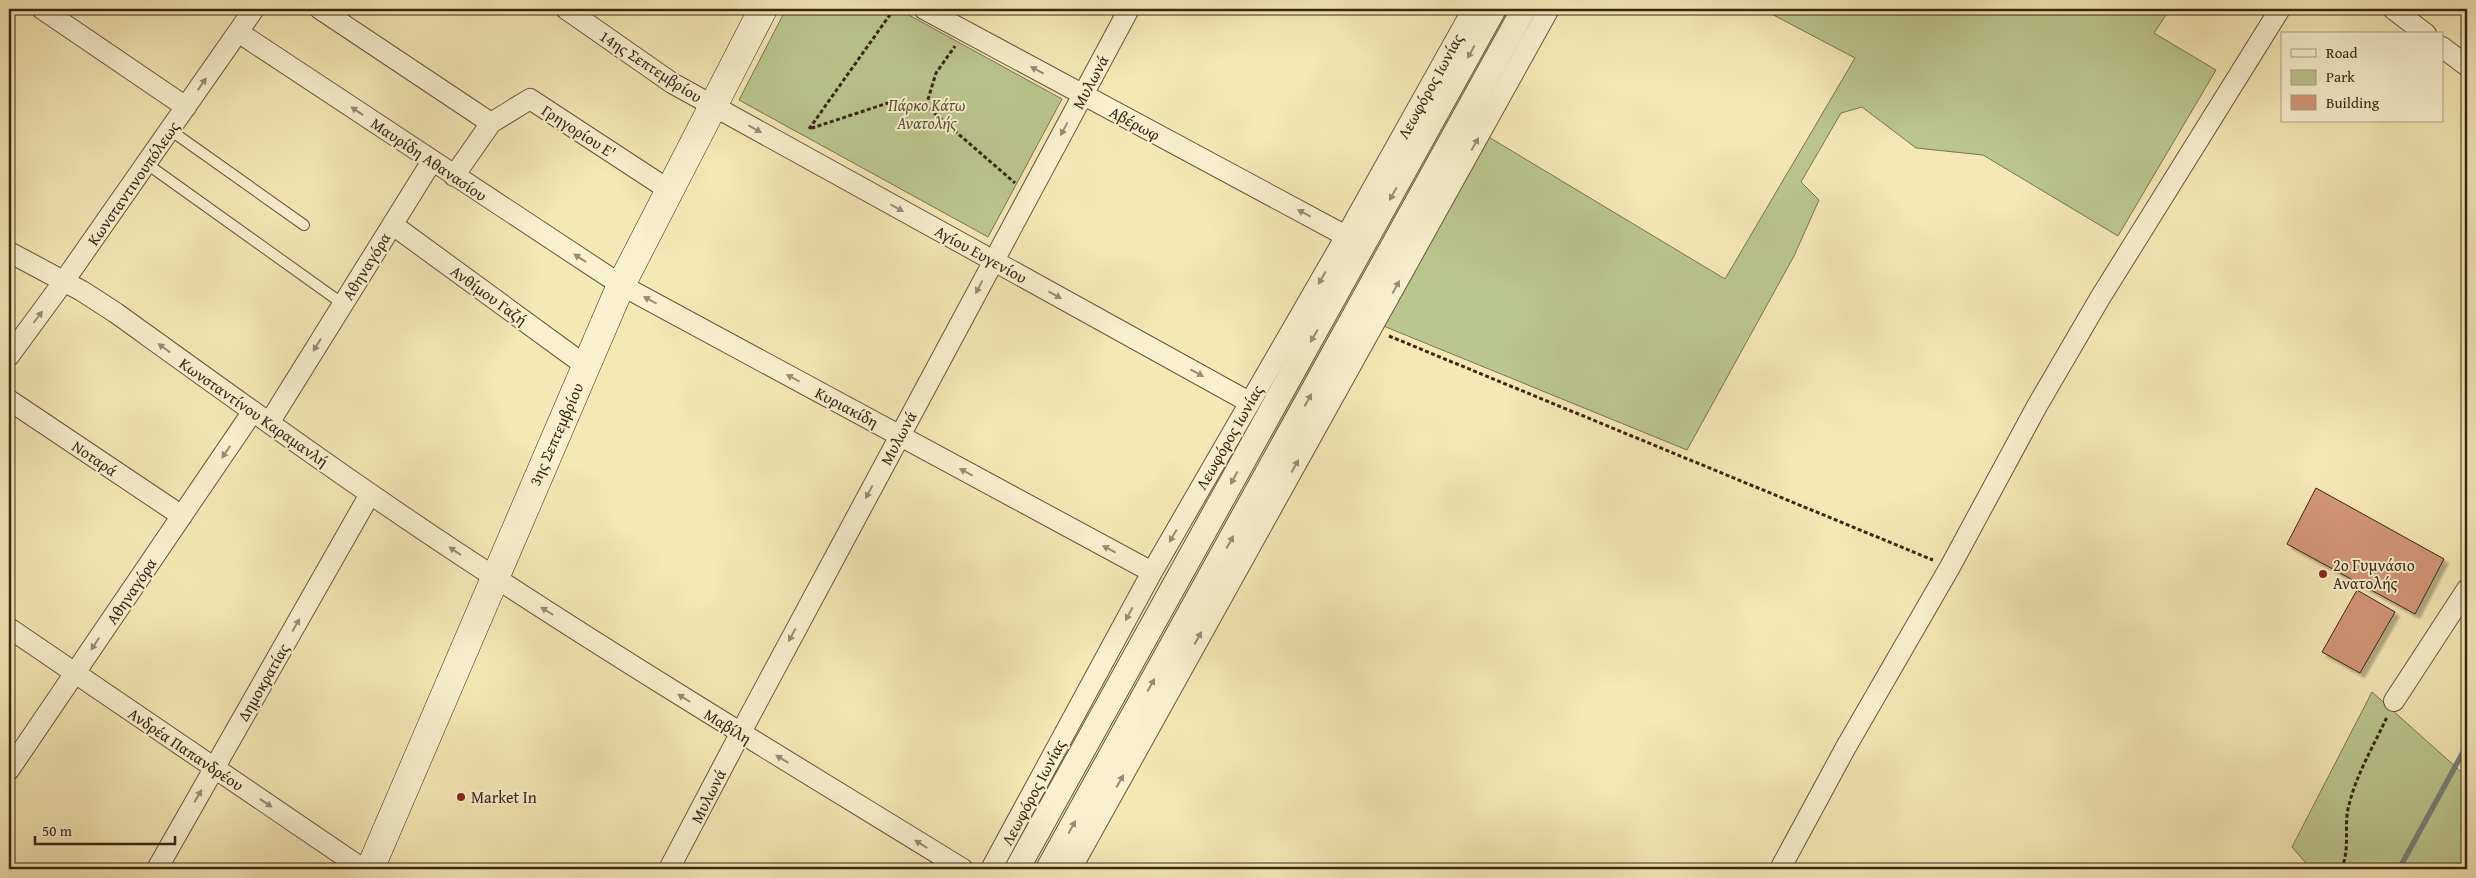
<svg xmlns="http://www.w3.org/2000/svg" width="2476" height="878" font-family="'Gentium Book Plus',serif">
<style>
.green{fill:#bbc68e;stroke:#7a7653}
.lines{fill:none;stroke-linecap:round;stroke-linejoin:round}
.stream{stroke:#788179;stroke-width:5.5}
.building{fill:#d39677;stroke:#392618;filter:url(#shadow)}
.service-casing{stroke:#68563f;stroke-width:12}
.minor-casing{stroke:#68563f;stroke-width:22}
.tertiary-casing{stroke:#68563f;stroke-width:26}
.secondary-casing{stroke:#392618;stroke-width:29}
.path{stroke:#392618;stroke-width:3;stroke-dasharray:4 2.5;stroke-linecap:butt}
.service{stroke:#f8f0cf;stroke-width:10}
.minor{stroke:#f8f0cf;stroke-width:20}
.tertiary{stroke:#f8f0cf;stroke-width:24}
.secondary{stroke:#f8f0cf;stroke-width:28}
.oneway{fill:#988b74}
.poi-dot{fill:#8f2418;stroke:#f8f0cf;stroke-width:2}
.labels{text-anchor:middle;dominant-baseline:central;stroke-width:4;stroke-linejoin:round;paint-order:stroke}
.street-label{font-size:16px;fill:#392618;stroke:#f8f0cf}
.park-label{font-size:16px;font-style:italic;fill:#5a4e36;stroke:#f8f0cf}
.poi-label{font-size:16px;fill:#392618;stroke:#f8f0cf;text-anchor:start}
</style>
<defs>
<filter id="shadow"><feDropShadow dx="4.5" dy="4.5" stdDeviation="1" flood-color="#0004"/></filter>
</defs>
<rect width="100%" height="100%" fill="#f5e8b5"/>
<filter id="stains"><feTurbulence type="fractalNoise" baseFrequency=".004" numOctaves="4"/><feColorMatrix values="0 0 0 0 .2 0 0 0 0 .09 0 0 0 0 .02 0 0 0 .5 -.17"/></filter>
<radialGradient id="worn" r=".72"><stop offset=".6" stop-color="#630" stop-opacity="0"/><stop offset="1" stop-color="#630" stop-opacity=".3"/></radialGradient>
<path class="green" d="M786 9H898L1062 99 988 237 739 100Z
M1762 9H2170L2154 33 2216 70 2118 236 1983 155 1916 148 1862 107 1841 113 1801 182 1819 200 1794 256 1687 450 1381 325 1487 136 1725 279 1855 58Z
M2372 692 2467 777V869H2311L2292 847Z"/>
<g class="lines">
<path class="stream" d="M2399 869 2467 745"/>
</g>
<path class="building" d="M2316 488 2444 559 2415 614 2287 544Z
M2357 590 2395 612 2360 673 2322 652Z"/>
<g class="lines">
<defs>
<path id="service" d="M170 130 304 225
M147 164 343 304"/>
<path id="minor" d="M42 9 186 107
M320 9 491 123
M566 9 672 83 1249 402
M924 9 1346 236
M2393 9 2426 34
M238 32 621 285 1152 572
M2442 47 2467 66
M454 176 491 123 530 99 669 190
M393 225 586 366
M9 252 82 291 116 313C241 403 366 494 496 578 649 678 807 773 963 869
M9 356 64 281 254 9
M9 400 182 516
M269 423 432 161
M9 628 363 869
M2394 701 2467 589
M9 770 253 411
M157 869 370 494
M669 869 740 734 1129 9
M991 869 1152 572 1346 236 1473 9
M1071 869 1549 9
M1780 869 1846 747 1950 567 2037 406 2100 298 2280 9"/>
<path id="tertiary" d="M1017 869 1494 9
M1048 869 1524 9"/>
<path id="secondary" d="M370 869 621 285 763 9"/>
</defs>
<use href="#service" class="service-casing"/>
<use href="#minor" class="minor-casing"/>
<use href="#tertiary" class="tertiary-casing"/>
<use href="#secondary" class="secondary-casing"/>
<path class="path" d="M894 9 809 129 888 103 926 106 1015 183
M926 106 936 73 955 46
M1389 336 1933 560
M2341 869C2351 849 2343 826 2349 805 2356 775 2374 745 2387 717"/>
<use href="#service" class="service"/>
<use href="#minor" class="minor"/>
<use href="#tertiary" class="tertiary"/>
<use href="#secondary" class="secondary"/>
</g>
<defs><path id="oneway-solid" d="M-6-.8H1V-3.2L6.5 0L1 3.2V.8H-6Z" transform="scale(1.25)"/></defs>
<g class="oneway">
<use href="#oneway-solid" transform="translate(1471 52) rotate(119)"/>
<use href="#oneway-solid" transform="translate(1037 70) rotate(-152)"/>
<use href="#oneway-solid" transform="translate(202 84) rotate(-55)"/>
<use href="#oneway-solid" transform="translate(357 111) rotate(-146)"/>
<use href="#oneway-solid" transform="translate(755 129) rotate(29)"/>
<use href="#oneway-solid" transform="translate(1064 129) rotate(118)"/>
<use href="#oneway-solid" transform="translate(1475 144) rotate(-61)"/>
<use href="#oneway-solid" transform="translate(1393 194) rotate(119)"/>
<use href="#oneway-solid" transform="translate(897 208) rotate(29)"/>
<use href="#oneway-solid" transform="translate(1304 213) rotate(-152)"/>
<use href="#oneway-solid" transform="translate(580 258) rotate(-147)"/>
<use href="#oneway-solid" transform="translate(1322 278) rotate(120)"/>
<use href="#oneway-solid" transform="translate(979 287) rotate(118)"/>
<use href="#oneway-solid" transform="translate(1396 287) rotate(-61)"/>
<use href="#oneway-solid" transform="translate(1055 295) rotate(29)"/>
<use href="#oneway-solid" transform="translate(650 300) rotate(-152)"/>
<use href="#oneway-solid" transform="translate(38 317) rotate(-53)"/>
<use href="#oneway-solid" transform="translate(1314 336) rotate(120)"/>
<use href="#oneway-solid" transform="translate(317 345) rotate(122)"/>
<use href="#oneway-solid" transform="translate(164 348) rotate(-144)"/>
<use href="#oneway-solid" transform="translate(1197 373) rotate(29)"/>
<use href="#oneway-solid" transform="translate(793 378) rotate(-152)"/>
<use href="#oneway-solid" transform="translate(1308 400) rotate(-61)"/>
<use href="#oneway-solid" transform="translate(226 452) rotate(124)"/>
<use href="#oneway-solid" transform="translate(1295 466) rotate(-61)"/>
<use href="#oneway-solid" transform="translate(966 472) rotate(-152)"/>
<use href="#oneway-solid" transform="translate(1234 478) rotate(119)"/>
<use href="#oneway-solid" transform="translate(869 492) rotate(118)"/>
<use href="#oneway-solid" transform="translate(1173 536) rotate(120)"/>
<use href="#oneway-solid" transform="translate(1230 542) rotate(-61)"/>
<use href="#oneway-solid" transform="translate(1109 549) rotate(-152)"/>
<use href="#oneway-solid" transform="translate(455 551) rotate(-146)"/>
<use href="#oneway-solid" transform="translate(547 611) rotate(-148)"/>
<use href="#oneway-solid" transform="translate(1129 614) rotate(118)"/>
<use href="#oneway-solid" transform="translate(296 625) rotate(-60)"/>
<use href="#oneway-solid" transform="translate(792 635) rotate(118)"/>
<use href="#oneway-solid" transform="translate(1198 638) rotate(-61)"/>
<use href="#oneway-solid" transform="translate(95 644) rotate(124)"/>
<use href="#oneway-solid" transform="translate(1151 685) rotate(-61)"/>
<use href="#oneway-solid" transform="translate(684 698) rotate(-148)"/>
<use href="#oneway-solid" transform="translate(782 759) rotate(-149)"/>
<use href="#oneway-solid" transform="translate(1120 781) rotate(-61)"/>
<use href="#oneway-solid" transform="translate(198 796) rotate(-61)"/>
<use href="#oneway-solid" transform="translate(266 803) rotate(34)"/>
<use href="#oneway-solid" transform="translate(1072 827) rotate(-61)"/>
<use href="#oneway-solid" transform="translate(921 844) rotate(-148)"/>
</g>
<g class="poi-dot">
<circle cx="2323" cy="574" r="5"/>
<circle cx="461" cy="797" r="5"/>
</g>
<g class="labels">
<g class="street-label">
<text transform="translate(651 66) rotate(33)">14ης Σεπτεμβρίου</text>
<text transform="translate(1090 82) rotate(-62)">Μυλωνά</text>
<text transform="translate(1430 86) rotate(-61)">Λεωφόρος Ιωνίας</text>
<text transform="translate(1135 123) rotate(28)">Αβέρωφ</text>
<text transform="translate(579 131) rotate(33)">Γρηγορίου Ε'</text>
<text transform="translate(429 159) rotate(34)">Μαυρίδη Αθανασίου</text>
<text transform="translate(133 183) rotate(-55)">Κωνσταντινουπόλεως</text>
<text transform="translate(981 254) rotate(29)">Αγίου Ευγενίου</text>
<text transform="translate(366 266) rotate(-58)">Αθηναγόρα</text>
<text transform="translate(489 295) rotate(36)">Ανθίμου Γαζή</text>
<text transform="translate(847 407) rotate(28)">Κυριακίδη</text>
<text transform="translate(254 412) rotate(35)">Κωνσταντίνου Καραμανλή</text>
<text transform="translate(556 434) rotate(-66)">3ης Σεπτεμβρίου</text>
<text transform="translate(1229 437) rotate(-60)">Λεωφόρος Ιωνίας</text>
<text transform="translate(898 438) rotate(-62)">Μυλωνά</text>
<text transform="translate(95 458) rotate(34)">Νοταρά</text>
<text transform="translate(131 591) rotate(-56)">Αθηναγόρα</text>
<text transform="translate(263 682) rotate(-60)">Δημοκρατίας</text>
<text transform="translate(728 726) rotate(32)">Μαβίλη</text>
<text transform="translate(186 749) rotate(34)">Ανδρέα Παπανδρέου</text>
<text transform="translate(1033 792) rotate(-62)">Λεωφόρος Ιωνίας</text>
<text transform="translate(708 796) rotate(-63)">Μυλωνά</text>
</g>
<g class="park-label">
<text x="927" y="105">Πάρκο Κάτω<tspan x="927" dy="18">Ανατολής</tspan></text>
</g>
<g class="poi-label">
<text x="2333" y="565">2ο Γυμνάσιο<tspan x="2333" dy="18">Ανατολής</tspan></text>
<text x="471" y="797">Market In</text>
</g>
</g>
<rect width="2476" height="878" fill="none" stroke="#f5e8b5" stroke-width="30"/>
<rect x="10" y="10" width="2456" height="858" fill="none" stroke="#392618" stroke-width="2.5"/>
<rect x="15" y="15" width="2446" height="848" fill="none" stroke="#392618"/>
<rect x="2281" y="32" width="162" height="90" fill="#f8f0cf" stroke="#ac9f86"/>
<rect x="2291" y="49" width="25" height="8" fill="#f8f0cf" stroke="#ac9f86"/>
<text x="2326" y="58" font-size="15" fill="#392618">Road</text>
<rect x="2291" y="70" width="25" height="15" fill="#bbc68e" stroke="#ac9f86"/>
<text x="2326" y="82" font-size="15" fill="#392618">Park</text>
<rect x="2291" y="95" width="25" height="15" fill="#d39677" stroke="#ac9f86"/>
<text x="2326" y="108" font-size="15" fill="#392618">Building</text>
<path d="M35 836v8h140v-8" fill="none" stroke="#392618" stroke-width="2.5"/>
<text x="42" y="836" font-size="15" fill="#392618" stroke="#f8f0cf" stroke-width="4" paint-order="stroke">50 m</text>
<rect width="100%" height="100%" filter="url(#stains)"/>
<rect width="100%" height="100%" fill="url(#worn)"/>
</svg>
